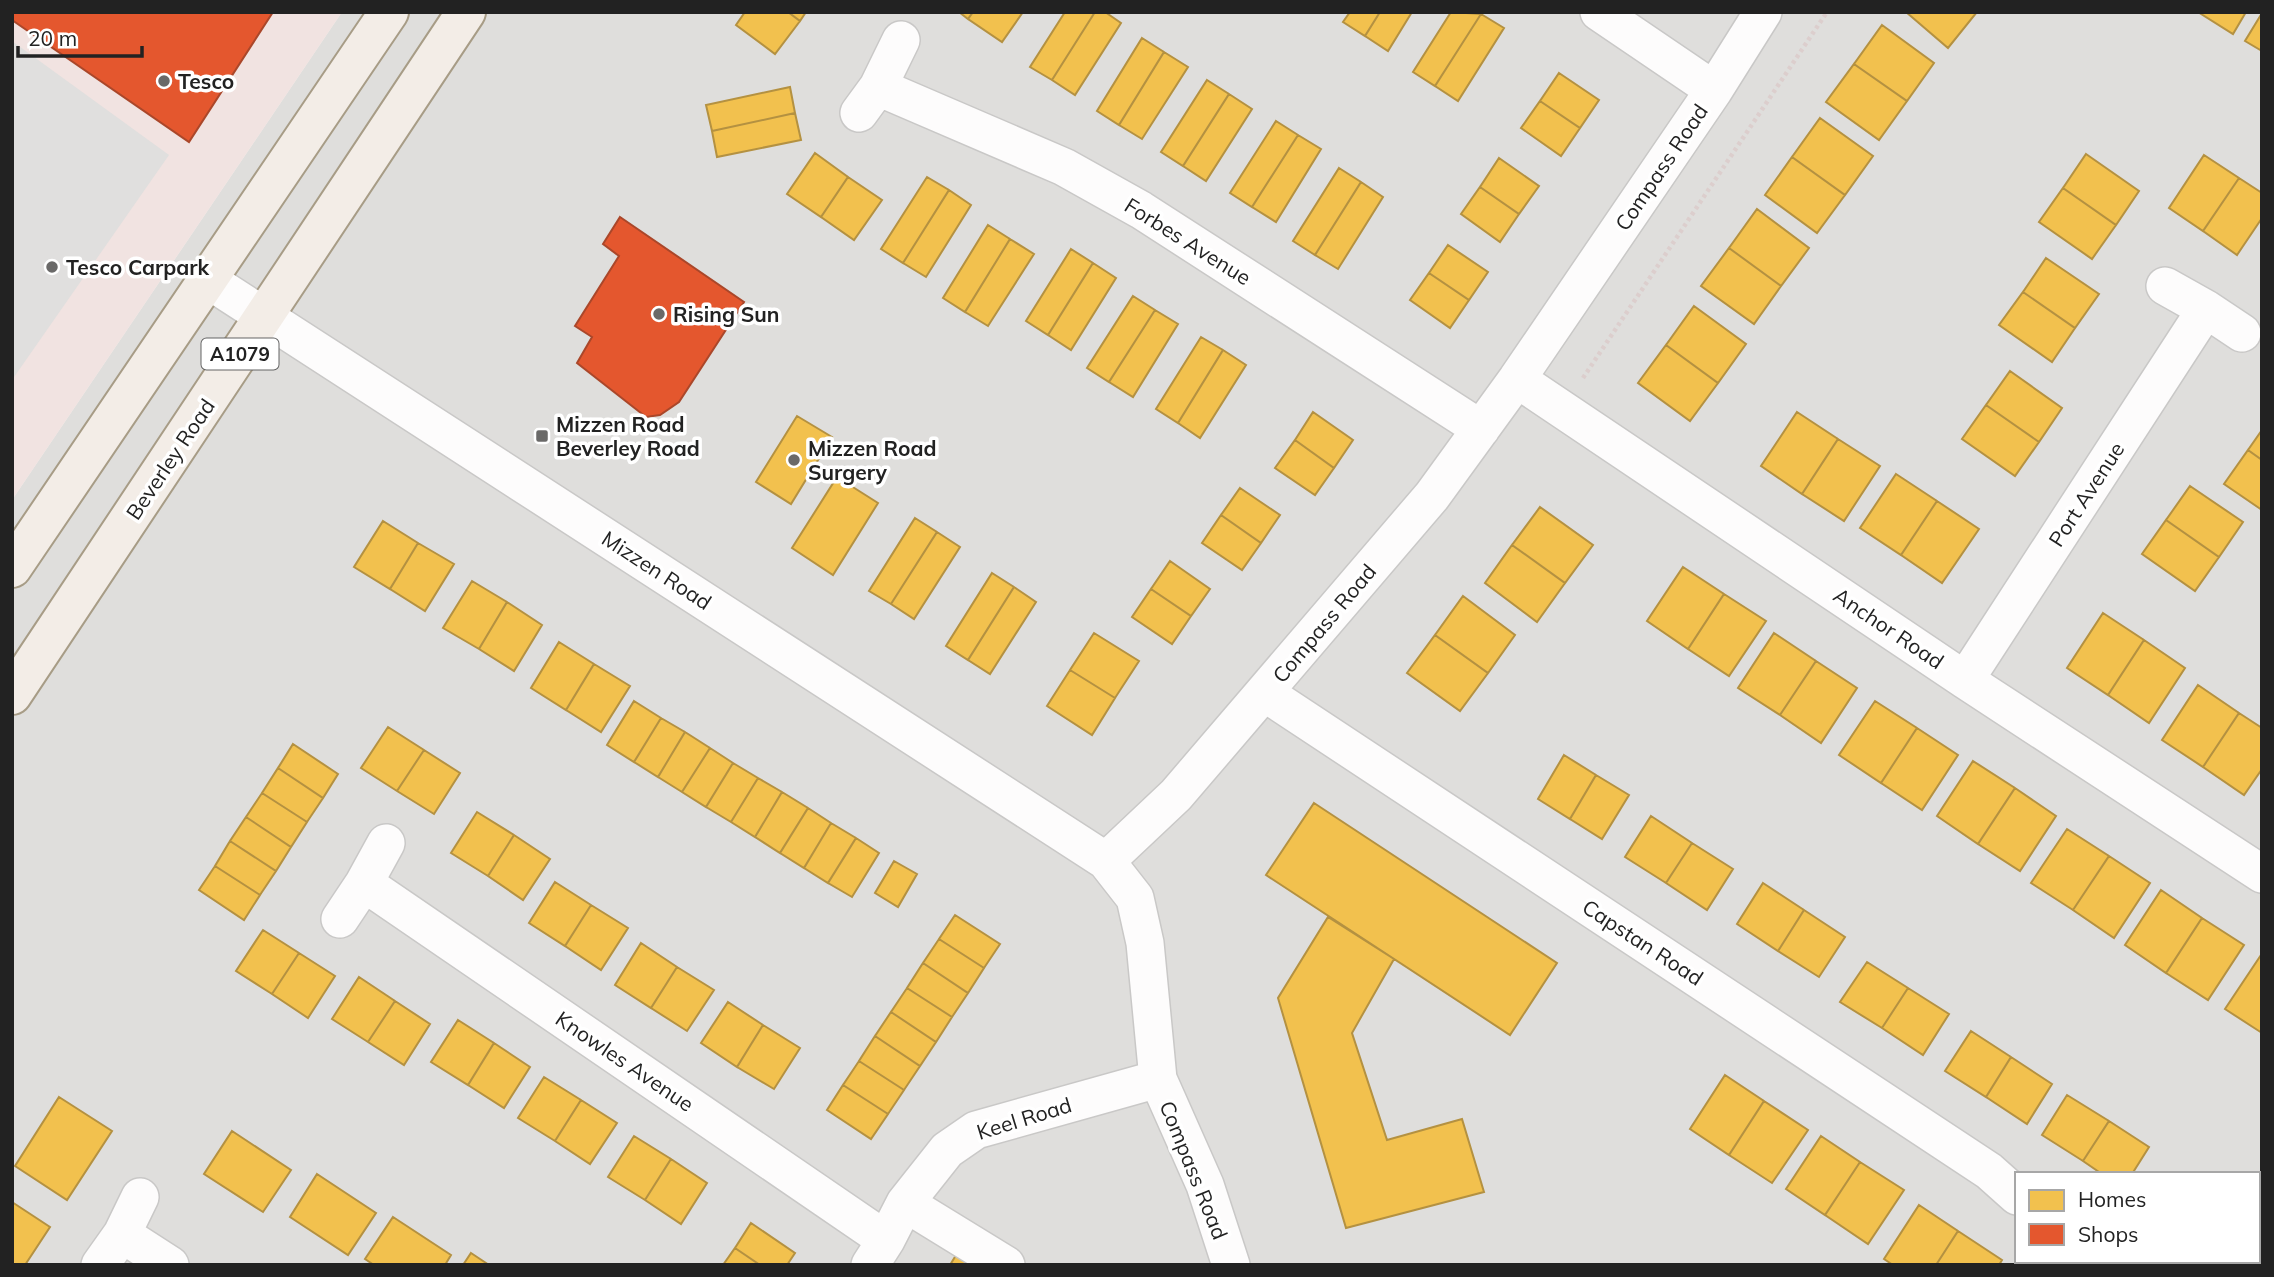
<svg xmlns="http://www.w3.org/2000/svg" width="2274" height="1277" font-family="Mulish,sans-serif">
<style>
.residential{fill:#dfdedc;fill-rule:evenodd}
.commercial{fill:#f1e3e1}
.parking{fill:#e0dfde}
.homes{fill:#f2c14e;stroke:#b49141;stroke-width:2}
.shops{fill:#e4572e;stroke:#aa472a;stroke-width:2}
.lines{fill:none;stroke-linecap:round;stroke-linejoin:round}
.minor-casing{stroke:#c9c8c7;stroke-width:40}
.primary-casing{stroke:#a79c86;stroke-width:42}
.path{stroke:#dccecd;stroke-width:4.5;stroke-dasharray:3.5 3.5;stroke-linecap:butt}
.minor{stroke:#fdfcfc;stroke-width:37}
.primary{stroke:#f3ede7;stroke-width:38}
.poi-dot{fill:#6a6968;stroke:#fff;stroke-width:2.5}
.labels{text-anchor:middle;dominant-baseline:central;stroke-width:7;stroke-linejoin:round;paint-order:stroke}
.shield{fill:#fff;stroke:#646464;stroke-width:2}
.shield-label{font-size:19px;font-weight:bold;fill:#222}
.poi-label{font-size:21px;font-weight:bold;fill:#222;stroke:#fff;text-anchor:start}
.street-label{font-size:21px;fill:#222;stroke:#fff}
</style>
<rect width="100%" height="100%" fill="#f0eeeb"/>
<path class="residential" d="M342 12H2262V1265H12V500ZM2017 1174H2258V1261H2017Z"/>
<path class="commercial" d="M12 12H342L12 500Z"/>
<path class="parking" d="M12 41 169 155 12 380Z"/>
<path class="homes" d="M745 12H788L800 21 775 54 736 25Z
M788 12H806L800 21Z
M959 12H973L968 19Z
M973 12H1023L1002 42 968 19Z
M1065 12H1095L1052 80 1030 67Z
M1095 12H1105L1121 23 1075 95 1052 80Z
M1350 12H1380L1365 36 1343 22Z
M1380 12H1412L1388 51 1365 36Z
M1451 12 1481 14 1435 86 1413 72Z
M1906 12H1977L1948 48Z
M2198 12H2246L2233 34Z
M2262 13V51L2245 41Z
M1481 14 1504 28 1458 101 1435 86Z
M1882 25 1934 63 1907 101 1854 64Z
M1142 38 1164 52 1119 125 1097 111Z
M1164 52 1188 67 1142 139 1119 125Z
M1854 64 1907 101 1879 140 1826 102Z
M1559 73 1599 100 1580 128 1540 101Z
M1207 80 1229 94 1183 166 1161 152Z
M790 87 795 113 712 131 706 105Z
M1229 94 1252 109 1206 181 1183 166Z
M1540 101 1580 128 1561 156 1521 128Z
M795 113 801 140 717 157 712 131Z
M1820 118 1873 156 1845 195 1792 157Z
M1276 121 1298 135 1252 207 1230 193Z
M1298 135 1321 149 1276 222 1252 207Z
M815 153 848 177 821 217 787 194Z
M2086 154 2139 191 2116 225 2063 188Z
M2204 155 2239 178 2203 231 2169 208Z
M1792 157 1845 195 1817 233 1765 195Z
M1499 158 1539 186 1519 214 1480 187Z
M1339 168 1361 182 1315 255 1293 241Z
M848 177 882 200 854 240 821 217Z
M927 177 949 190 903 263 881 249Z
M2239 178 2262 193V218L2237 255 2203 231Z
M1361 182 1383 197 1338 269 1315 255Z
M1480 187 1519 214 1500 242 1461 214Z
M2063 188 2116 225 2092 259 2039 222Z
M949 190 971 205 926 277 903 263Z
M1757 209 1809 248 1781 286 1729 248Z
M988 225 1010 239 965 312 943 298Z
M1010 239 1034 254 988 326 965 312Z
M1448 245 1488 272 1469 300 1429 273Z
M1729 248 1781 286 1754 324 1701 286Z
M1071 249 1093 263 1048 335 1026 321Z
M2046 258 2099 294 2075 328 2023 292Z
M1093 263 1116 278 1071 350 1048 335Z
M1429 273 1469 300 1450 328 1410 300Z
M2023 292 2075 328 2052 362 1999 325Z
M1133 296 1155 310 1109 382 1087 368Z
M1694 306 1746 344 1718 383 1666 345Z
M1155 310 1178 324 1133 397 1109 382Z
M1201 337 1223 350 1178 423 1156 409Z
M1666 345 1718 383 1690 421 1638 383Z
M1223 350 1246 365 1200 438 1178 423Z
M2010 371 2062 408 2039 442 1986 405Z
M1986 405 2039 442 2015 476 1962 439Z
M1313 412 1353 440 1334 468 1295 440Z
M1797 412 1838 439 1802 494 1761 466Z
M797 416 832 437 791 504 756 482Z
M2262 430V460L2248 450Z
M1838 439 1880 466 1844 521 1802 494Z
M1295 440 1334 468 1315 495 1275 468Z
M2248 450 2262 460V510L2224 484Z
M1896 474 1937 501 1901 555 1860 528Z
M837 477 878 503 833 575 792 548Z
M2190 486 2243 522 2219 557 2166 520Z
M1240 488 1280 515 1261 543 1221 515Z
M1937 501 1979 529 1942 583 1901 555Z
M1540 507 1593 545 1565 583 1512 545Z
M1221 515 1261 543 1242 570 1202 543Z
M915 518 937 532 891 604 869 591Z
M2166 520 2219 557 2195 591 2142 554Z
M383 521 418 543 390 589 354 567Z
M937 532 960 547 914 619 891 604Z
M418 543 454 564 425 611 390 589Z
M1512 545 1565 583 1537 622 1485 583Z
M1170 561 1210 589 1191 616 1151 589Z
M1683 567 1724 594 1688 649 1647 621Z
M992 573 1014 587 968 660 946 646Z
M472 581 507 602 479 649 443 628Z
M1014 587 1036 602 990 674 968 660Z
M1151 589 1191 616 1172 644 1132 617Z
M1724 594 1766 621 1729 676 1688 649Z
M1463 596 1515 635 1488 673 1435 635Z
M507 602 542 625 514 671 479 649Z
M2103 613 2144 640 2108 695 2067 668Z
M1094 633 1139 661 1115 698 1070 670Z
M1774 633 1816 661 1780 715 1738 688Z
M1435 635 1488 673 1460 711 1407 673Z
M2144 640 2185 668 2149 723 2108 695Z
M559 642 594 664 566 710 531 688Z
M1816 661 1857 688 1821 743 1780 715Z
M594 664 630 686 601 732 566 710Z
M1070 670 1115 698 1092 735 1047 706Z
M2198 685 2239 713 2203 767 2162 740Z
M634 701 661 718 634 762 607 745Z
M1875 701 1917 728 1881 783 1839 755Z
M2239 713 2262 728V769L2244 795 2203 767Z
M661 718 685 732 658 777 634 762Z
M388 727 424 750 397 791 361 768Z
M1917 728 1958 755 1922 810 1881 783Z
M685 732 710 748 682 792 658 777Z
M293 744 338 774 323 798 278 768Z
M710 748 733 763 706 807 682 792Z
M424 750 460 773 434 814 397 791Z
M1564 755 1596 775 1570 819 1538 799Z
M1973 761 2015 788 1978 844 1937 816Z
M733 763 758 778 731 822 706 807Z
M278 768 323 798 307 822 262 793Z
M1596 775 1629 795 1602 839 1570 819Z
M758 778 782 792 755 837 731 822Z
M2015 788 2056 816 2020 871 1978 844Z
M782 792 808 808 780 853 755 837Z
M262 793 307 822 291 847 246 817Z
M1314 803 1557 963 1510 1035 1266 875Z
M808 808 831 823 804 868 780 853Z
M477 812 514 835 488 876 451 853Z
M1651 816 1692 843 1666 883 1625 857Z
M246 817 291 847 276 871 230 841Z
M831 823 856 838 828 883 804 868Z
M2067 829 2109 856 2073 910 2031 883Z
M514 835 550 859 523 900 488 876Z
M856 838 879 853 852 897 828 883Z
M230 841 276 871 260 895 215 866Z
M1692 843 1733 869 1707 910 1666 883Z
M2109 856 2150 883 2114 938 2073 910Z
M894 861 917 874 898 907 875 893Z
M215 866 260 895 244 920 199 890Z
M555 882 591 905 565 946 529 923Z
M1763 883 1804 910 1778 951 1737 924Z
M2161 890 2202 918 2166 973 2125 945Z
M591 905 628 928 601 970 565 946Z
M1804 910 1845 937 1819 977 1778 951Z
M955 915 1000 944 984 968 939 939Z
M1328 917 1394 959 1352 1033 1387 1140 1462 1119 1484 1192 1346 1228 1278 998Z
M2202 918 2244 945 2208 1000 2166 973Z
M263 930 299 953 272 994 236 971Z
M939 939 984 968 968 993 923 963Z
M641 943 677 967 651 1008 615 985Z
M299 953 335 976 308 1018 272 994Z
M2261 955H2262V1033L2225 1009Z
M1867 962 1908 988 1882 1028 1840 1002Z
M923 963 968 993 952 1017 907 988Z
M677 967 714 990 687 1031 651 1008Z
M359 977 395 1001 368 1042 332 1019Z
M907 988 952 1017 936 1042 891 1012Z
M1908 988 1949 1014 1923 1055 1882 1028Z
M395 1001 430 1024 404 1065 368 1042Z
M728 1002 763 1025 737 1067 701 1043Z
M891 1012 936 1042 920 1066 875 1036Z
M458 1020 494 1043 468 1085 431 1062Z
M763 1025 800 1048 774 1089 737 1067Z
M1971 1031 2011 1057 1986 1097 1945 1071Z
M875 1036 920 1066 904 1090 859 1061Z
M494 1043 530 1067 504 1108 468 1085Z
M2011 1057 2052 1084 2027 1124 1986 1097Z
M859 1061 904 1090 888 1114 843 1085Z
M1725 1075 1764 1101 1729 1155 1690 1129Z
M544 1077 581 1100 555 1141 518 1118Z
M843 1085 888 1114 871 1139 827 1110Z
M2067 1095 2109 1121 2083 1161 2042 1135Z
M59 1097 112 1131 67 1200 15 1166Z
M581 1100 617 1123 590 1164 555 1141Z
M1764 1101 1808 1130 1772 1183 1729 1155Z
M2109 1121 2149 1147 2132 1174H2102L2083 1161Z
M232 1131 291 1170 263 1212 204 1174Z
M634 1136 671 1159 645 1200 608 1177Z
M1821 1136 1860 1162 1825 1215 1786 1189Z
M671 1159 707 1183 681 1224 645 1200Z
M1860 1162 1904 1190 1868 1244 1825 1215Z
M317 1174 376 1213 348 1255 290 1217Z
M12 1202 50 1227 25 1265H12Z
M1919 1205 1958 1231 1936 1265H1893L1884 1259Z
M393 1217 451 1255 445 1265H374L365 1259Z
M751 1223 795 1253 787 1265H760L735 1248Z
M1958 1231 2002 1260 1999 1265H1936Z
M735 1248 760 1265H723Z
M958 1252 978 1265H950Z
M471 1253 489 1265H463Z
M2195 1261H2219L2217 1265H2201Z"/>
<path class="shops" d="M12 12H273L189 142 12 20Z
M620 217 744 302 679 402 660 415 646 417 577 363 592 337 575 326 619 256 603 244Z"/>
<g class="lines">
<defs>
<path id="minor" d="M1599 12 1714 90
M878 87 1064 167 1141 210 1481 429
M859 113 878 87 901 40
M208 280 1106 861 1135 898 1145 943 1158 1079 1205 1185 1231 1265
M2165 286 2206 309 2242 333
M1517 379 1965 680 2262 874
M1965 680 2206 309
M1265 693 1989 1171 2017 1196
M1106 861 1176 795 1432 496 1517 379 1714 90 1763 12
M364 883 886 1240
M340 919 364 883 386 843
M905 1203 1006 1265
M122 1234 170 1265
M2084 1261 2087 1265
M100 1265 122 1234 140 1197
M870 1265 886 1240 905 1203 947 1150 976 1130 1158 1079"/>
<path id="primary" d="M12 568 389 12
M12 695 466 12"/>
</defs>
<use href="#minor" class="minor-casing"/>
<use href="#primary" class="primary-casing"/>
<path class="path" d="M1583 378 1827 12"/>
<use href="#minor" class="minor"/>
<use href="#primary" class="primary"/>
</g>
<g class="poi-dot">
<circle cx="164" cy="81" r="7"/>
<circle cx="52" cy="267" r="7"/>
<circle cx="659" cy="314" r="7"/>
<rect x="535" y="429" width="14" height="14" rx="3.5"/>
<circle cx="794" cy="460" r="7"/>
</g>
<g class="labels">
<rect class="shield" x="201.5" y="338.5" width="77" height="31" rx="5"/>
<g class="shield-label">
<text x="240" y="354">A1079</text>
</g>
<g class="poi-label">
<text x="178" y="81">Tesco</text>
<text x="66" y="267">Tesco Carpark</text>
<text x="673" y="314">Rising Sun</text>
<text x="556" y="424">Mizzen Road<tspan x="556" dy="24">Beverley Road</tspan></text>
<text x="808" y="448">Mizzen Road<tspan x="808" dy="24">Surgery</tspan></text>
</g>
<g class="street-label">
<text transform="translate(1661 167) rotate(-56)">Compass Road</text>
<text transform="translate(1188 241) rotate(32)">Forbes Avenue</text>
<text transform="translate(170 459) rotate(-56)">Beverley Road</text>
<text transform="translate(2086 494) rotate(-57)">Port Avenue</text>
<text transform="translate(657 570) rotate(33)">Mizzen Road</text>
<text transform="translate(1324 623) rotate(-50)">Compass Road</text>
<text transform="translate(1889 628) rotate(34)">Anchor Road</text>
<text transform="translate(1643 942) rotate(33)">Capstan Road</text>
<text transform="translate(625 1061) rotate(34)">Knowles Avenue</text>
<text transform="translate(1024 1118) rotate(-17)">Keel Road</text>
<text transform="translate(1194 1170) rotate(68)">Compass Road</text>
</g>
</g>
<rect width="2274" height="1277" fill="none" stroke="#222222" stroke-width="28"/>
<rect x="2015" y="1172" width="245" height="91" fill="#ffffff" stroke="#a7a7a7" stroke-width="2"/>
<rect x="2029" y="1190" width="35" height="21" fill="#f2c14e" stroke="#a7a7a7" stroke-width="2"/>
<text x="2078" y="1207" font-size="21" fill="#222222">Homes</text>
<rect x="2029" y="1224" width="35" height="21" fill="#e4572e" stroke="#a7a7a7" stroke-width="2"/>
<text x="2078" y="1242" font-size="21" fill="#222222">Shops</text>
<path d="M18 46v10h124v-10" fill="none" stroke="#222222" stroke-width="3.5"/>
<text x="28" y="46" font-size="21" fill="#222222" stroke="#ffffff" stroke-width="5" paint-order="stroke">20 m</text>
</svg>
